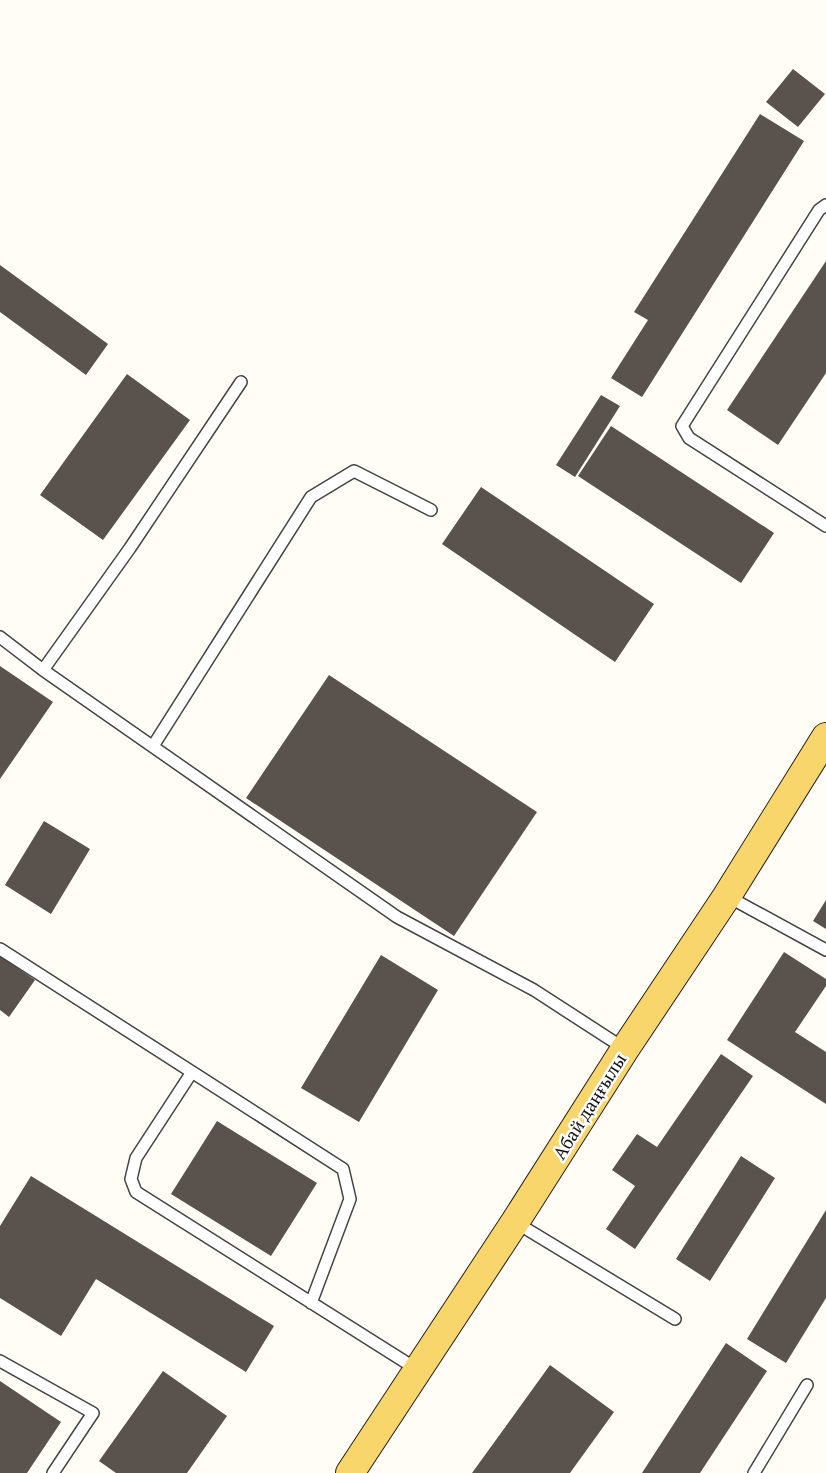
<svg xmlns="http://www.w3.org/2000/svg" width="826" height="1473" font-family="'PT Serif',serif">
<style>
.building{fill:#5a524d}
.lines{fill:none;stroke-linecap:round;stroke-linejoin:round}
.lane-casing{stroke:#444;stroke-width:14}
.primary-casing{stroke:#222;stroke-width:30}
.lane{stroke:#fff;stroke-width:11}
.primary{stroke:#f9d66b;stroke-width:28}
.labels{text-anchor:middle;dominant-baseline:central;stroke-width:5;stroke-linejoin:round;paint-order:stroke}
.street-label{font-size:18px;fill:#111;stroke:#fff}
</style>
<rect width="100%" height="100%" fill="#fffdf5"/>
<path class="building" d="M793 69 825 94 798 127 766 102Z
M760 114 804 141 642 397 611 378 648 320 634 312Z
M826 261V373L778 445 727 410Z
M0 265 108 344 86 375 0 312Z
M127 374 190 420 103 540 40 495Z
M601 395 620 406 575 477 556 465Z
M611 426 774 533 741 583 578 476Z
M481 487 654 604 615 662 442 544Z
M0 666 53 702 0 779Z
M329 675 537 812 454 936 246 798Z
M44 821 90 849 51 914 5 885Z
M826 900V929L813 921Z
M784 952 826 979V986L795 1032 826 1052V1104L727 1040Z
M381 955 438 990 359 1122 301 1088Z
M0 956 35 980 9 1017 0 1010Z
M721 1054 753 1076 635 1249 606 1229 635 1186 612 1170 637 1134 657 1147Z
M217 1121 317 1183 271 1256 171 1194Z
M741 1156 775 1178 710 1281 676 1259Z
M31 1176 274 1326 246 1372 96 1279 61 1336 0 1298V1226Z
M826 1210V1298L786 1363 747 1339Z
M726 1343 767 1371 700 1473H642Z
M550 1365 614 1412 570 1473H472Z
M163 1371 227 1416 187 1473H116L99 1461Z
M0 1381 61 1422 27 1473H0Z"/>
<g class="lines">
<defs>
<path id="lane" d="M826 205 819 210 682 426 689 438 826 526
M0 637 43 670 397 917 534 990 625 1049
M43 670 130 548 241 382
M153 746 311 497 354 471 431 510
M727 896 826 950
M0 949 192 1072 136 1158 131 1179 136 1192 418 1370
M192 1072 343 1169 350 1199 311 1303
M515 1222 675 1319
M0 1361 93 1413 53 1473
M754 1473 807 1385"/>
<path id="primary" d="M350 1473 515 1222 625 1049 727 896 826 737"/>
</defs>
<use href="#lane" class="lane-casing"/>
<use href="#primary" class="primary-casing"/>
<use href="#lane" class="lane"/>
<use href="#primary" class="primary"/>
</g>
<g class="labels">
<g class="street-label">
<text transform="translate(589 1106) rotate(-58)">Абай даңғылы</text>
</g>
</g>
</svg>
